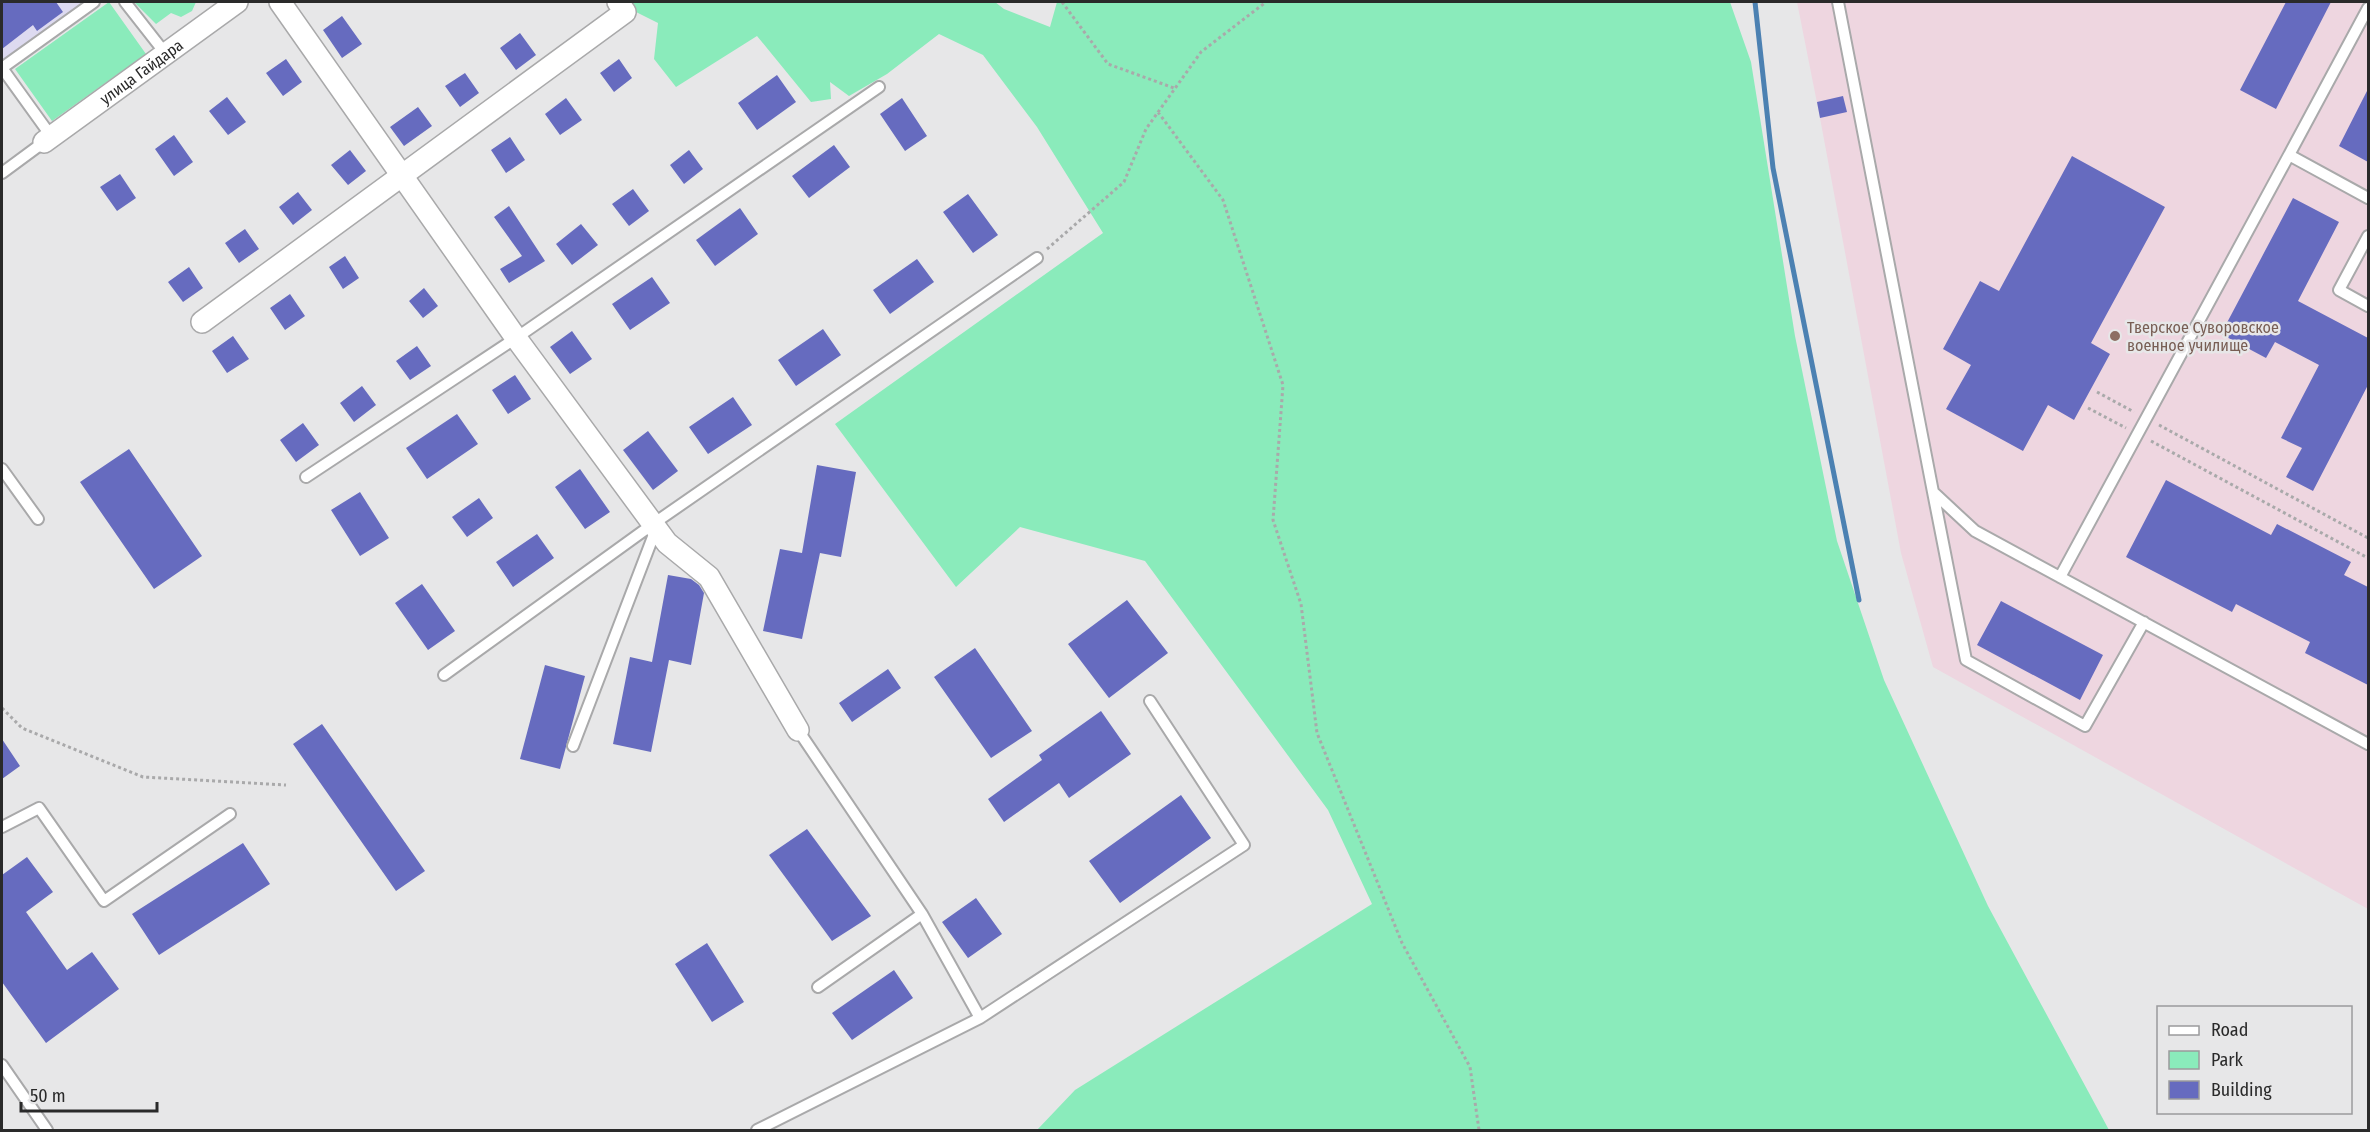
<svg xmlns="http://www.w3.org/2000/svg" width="2370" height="1132" font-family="'Fira Sans Condensed',sans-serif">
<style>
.commercial{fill:#dddaf0}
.education{fill:#eed6e0}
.green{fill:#8aebbb}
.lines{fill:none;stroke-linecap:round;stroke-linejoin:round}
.stream{stroke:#4c81b2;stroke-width:5}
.building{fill:#666bbf}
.lane-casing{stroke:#a9a9aa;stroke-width:14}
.street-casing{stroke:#a9a9aa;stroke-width:24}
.path{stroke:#a9a9aa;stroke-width:3;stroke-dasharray:3 3;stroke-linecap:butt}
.lane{stroke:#fff;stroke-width:10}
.street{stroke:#fff;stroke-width:21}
.education-dot{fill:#8d6e63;stroke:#e7e7e8;stroke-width:2}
.labels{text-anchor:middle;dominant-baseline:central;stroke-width:5;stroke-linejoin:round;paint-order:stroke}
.street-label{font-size:16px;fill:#2a2a2a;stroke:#e7e7e8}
.education-label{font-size:16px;fill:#785e54;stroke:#e7e7e8;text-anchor:start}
</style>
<rect width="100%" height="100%" fill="#e7e7e8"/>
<path class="commercial" d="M2 2H95L2 69Z"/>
<path class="education" d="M1797 2H2368V909L1933 667 1901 553 1820 118Z"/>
<path class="green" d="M109 2 146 54 52 121 15 69Z
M134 2H196L192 11 181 17 171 13 156 24Z
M616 2H995L1004 9 1050 27 1057 2H1730L1751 62 1795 336 1837 541 1884 680 1988 906 2109 1130H1037L1075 1090 1372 904 1328 810 1145 561 1020 527 956 587 835 424 1103 233 1037 127 983 55 939 34 887 74 849 96 830 82 831 99 811 102 757 36 676 87 654 59 658 23Z"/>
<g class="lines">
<path class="stream" d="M1755 2 1773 168 1859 600"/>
</g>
<path class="building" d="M2 2H56L63 12 37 31 33 25 2 49Z
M2286 2H2331L2276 109 2240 90Z
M342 16 362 44 342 58 323 30Z
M520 33 536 55 516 70 500 48Z
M286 59 302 82 283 96 266 73Z
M619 59 632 78 614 92 600 73Z
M465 73 479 93 460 107 445 86Z
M777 75 796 102 757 130 738 103Z
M2368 89V162L2339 146Z
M1843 96 1847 112 1820 118 1817 102Z
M227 97 246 122 228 135 209 111Z
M566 98 582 120 560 135 545 114Z
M902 98 927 136 905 151 880 114Z
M418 107 432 126 404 146 390 127Z
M174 135 193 162 174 176 155 149Z
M510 137 525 160 506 173 491 150Z
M834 145 850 167 809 198 792 176Z
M350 150 366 171 348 185 331 165Z
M689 150 703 169 684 184 670 165Z
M2072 156 2165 207 2091 343 2110 354 2074 420 2048 405 2023 451 1946 409 1971 365 1943 349 1980 281 1999 291Z
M120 174 136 198 117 211 100 187Z
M633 189 649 211 629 226 612 204Z
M298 192 312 210 293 225 279 207Z
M968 194 998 235 973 253 943 212Z
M2293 198 2339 222 2298 301 2368 338V385L2313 491 2286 477 2302 448 2281 438 2319 365 2275 342 2266 358 2221 334Z
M509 206 545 261 509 283 500 269 522 256 494 217Z
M740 208 758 234 715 266 696 240Z
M581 224 598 245 572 265 556 244Z
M245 229 259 249 239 263 225 243Z
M345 256 359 278 343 289 329 267Z
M917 259 934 282 890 314 873 290Z
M189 267 203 288 183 302 168 282Z
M652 277 670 303 630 330 612 304Z
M424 288 438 306 423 318 409 301Z
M290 294 305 316 285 330 270 308Z
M823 329 841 355 796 386 778 360Z
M572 331 592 359 570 374 550 347Z
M233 336 249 359 227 373 212 351Z
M417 346 431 366 410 380 396 361Z
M515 375 531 399 508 414 492 390Z
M362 386 376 405 354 422 340 403Z
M733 397 752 425 708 454 689 427Z
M457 414 478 444 427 479 406 448Z
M303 423 319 445 296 462 280 440Z
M648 431 678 471 653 490 623 450Z
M129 449 202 556 154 589 80 482Z
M817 465 856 472 841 557 820 553 802 639 763 631 780 549 802 553Z
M580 469 610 512 585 529 555 487Z
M2166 480 2271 535 2277 524 2351 562 2344 575 2368 587V685L2305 653 2310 642 2236 604 2232 612 2126 557Z
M360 492 389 538 360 556 331 510Z
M479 498 493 518 467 537 452 517Z
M537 534 554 558 513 587 496 562Z
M668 575 691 579 699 585 704 593 691 665 669 660 651 752 613 744 630 657 652 662Z
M422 584 455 631 428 650 395 603Z
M1127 600 1168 653 1109 698 1068 644Z
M2001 601 2103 655 2080 700 1977 645Z
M975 648 1032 731 991 758 934 677Z
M545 665 585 676 560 769 520 759Z
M888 669 901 688 852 722 839 703Z
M1101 711 1131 754 1069 798 1059 783 1004 822 988 799 1042 760 1039 755Z
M322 724 425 871 396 891 293 744Z
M2 739 20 766 2 779Z
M1181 795 1211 838 1120 903 1089 861Z
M807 829 871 916 832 941 769 855Z
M243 843 270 884 159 955 132 914Z
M27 857 53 892 26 912 67 970 92 952 119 989 46 1043 2 982V875Z
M976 898 1002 934 968 958 942 922Z
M707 943 744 1002 712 1022 675 964Z
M894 970 913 998 852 1040 832 1013Z"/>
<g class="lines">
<defs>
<path id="lane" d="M125 2 165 53
M1838 2 1933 492 1975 531 2368 744
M2368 8 2289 155 2368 198
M51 136 2 68 94 2
M2 173 44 142
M2368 236 2339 290 2368 306
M2 469 38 519
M306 477 516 338 879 87
M1933 492 1966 660 2085 726 2144 622
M2060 577 2289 155
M444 675 653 524 1037 258
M798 730 922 914 818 987
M573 746 656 529
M2 827 39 808 104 901 230 814
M980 1018 1244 845 1150 701
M2 1065 47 1130
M757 1130 980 1018 922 914"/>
<g id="street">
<path d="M280 2 516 338 667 543 709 577 798 730"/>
<path id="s1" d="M44 142 237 2"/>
<path d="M202 322 625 12 618 2"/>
</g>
</defs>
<use href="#lane" class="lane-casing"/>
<use href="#street" class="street-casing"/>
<path class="path" d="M1062 2 1108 64 1174 88
M1158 112 1223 200 1283 385 1273 520 1301 604 1317 733 1402 943 1470 1067 1479 1130
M1047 249 1124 182 1146 129 1201 52 1266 2
M2097 392 2134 412
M2088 408 2126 428
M2159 425 2368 538
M2151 441 2368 558
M2 708 22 728 143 777 286 785"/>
<use href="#lane" class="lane"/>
<use href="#street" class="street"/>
</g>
<circle class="education-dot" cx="2115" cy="336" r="6"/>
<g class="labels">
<g class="street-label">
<text stroke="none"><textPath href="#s1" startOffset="120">улица Гайдара</textPath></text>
</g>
<g class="education-label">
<text x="2127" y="327">Тверское Суворовское<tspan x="2127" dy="18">военное училище</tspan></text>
</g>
</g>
<rect width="2370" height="1132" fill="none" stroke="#2a2a2a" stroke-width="6"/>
<rect x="2157" y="1006" width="195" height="108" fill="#e7e7e8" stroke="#9b9b9c" stroke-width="1.5"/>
<rect x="2169" y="1026" width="30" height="9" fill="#ffffff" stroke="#9b9b9c" stroke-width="1.5"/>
<text x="2211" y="1036" font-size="18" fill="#2a2a2a">Road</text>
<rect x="2169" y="1051" width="30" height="18" fill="#8aebbb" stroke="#9b9b9c" stroke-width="1.5"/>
<text x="2211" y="1066" font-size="18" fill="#2a2a2a">Park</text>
<rect x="2169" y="1081" width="30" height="18" fill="#666bbf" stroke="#9b9b9c" stroke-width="1.5"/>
<text x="2211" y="1096" font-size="18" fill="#2a2a2a">Building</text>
<path d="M21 1102v9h136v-9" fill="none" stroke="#2a2a2a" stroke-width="3"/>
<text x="30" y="1102" font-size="18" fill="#2a2a2a" stroke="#e7e7e8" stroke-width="4.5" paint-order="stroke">50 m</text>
</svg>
